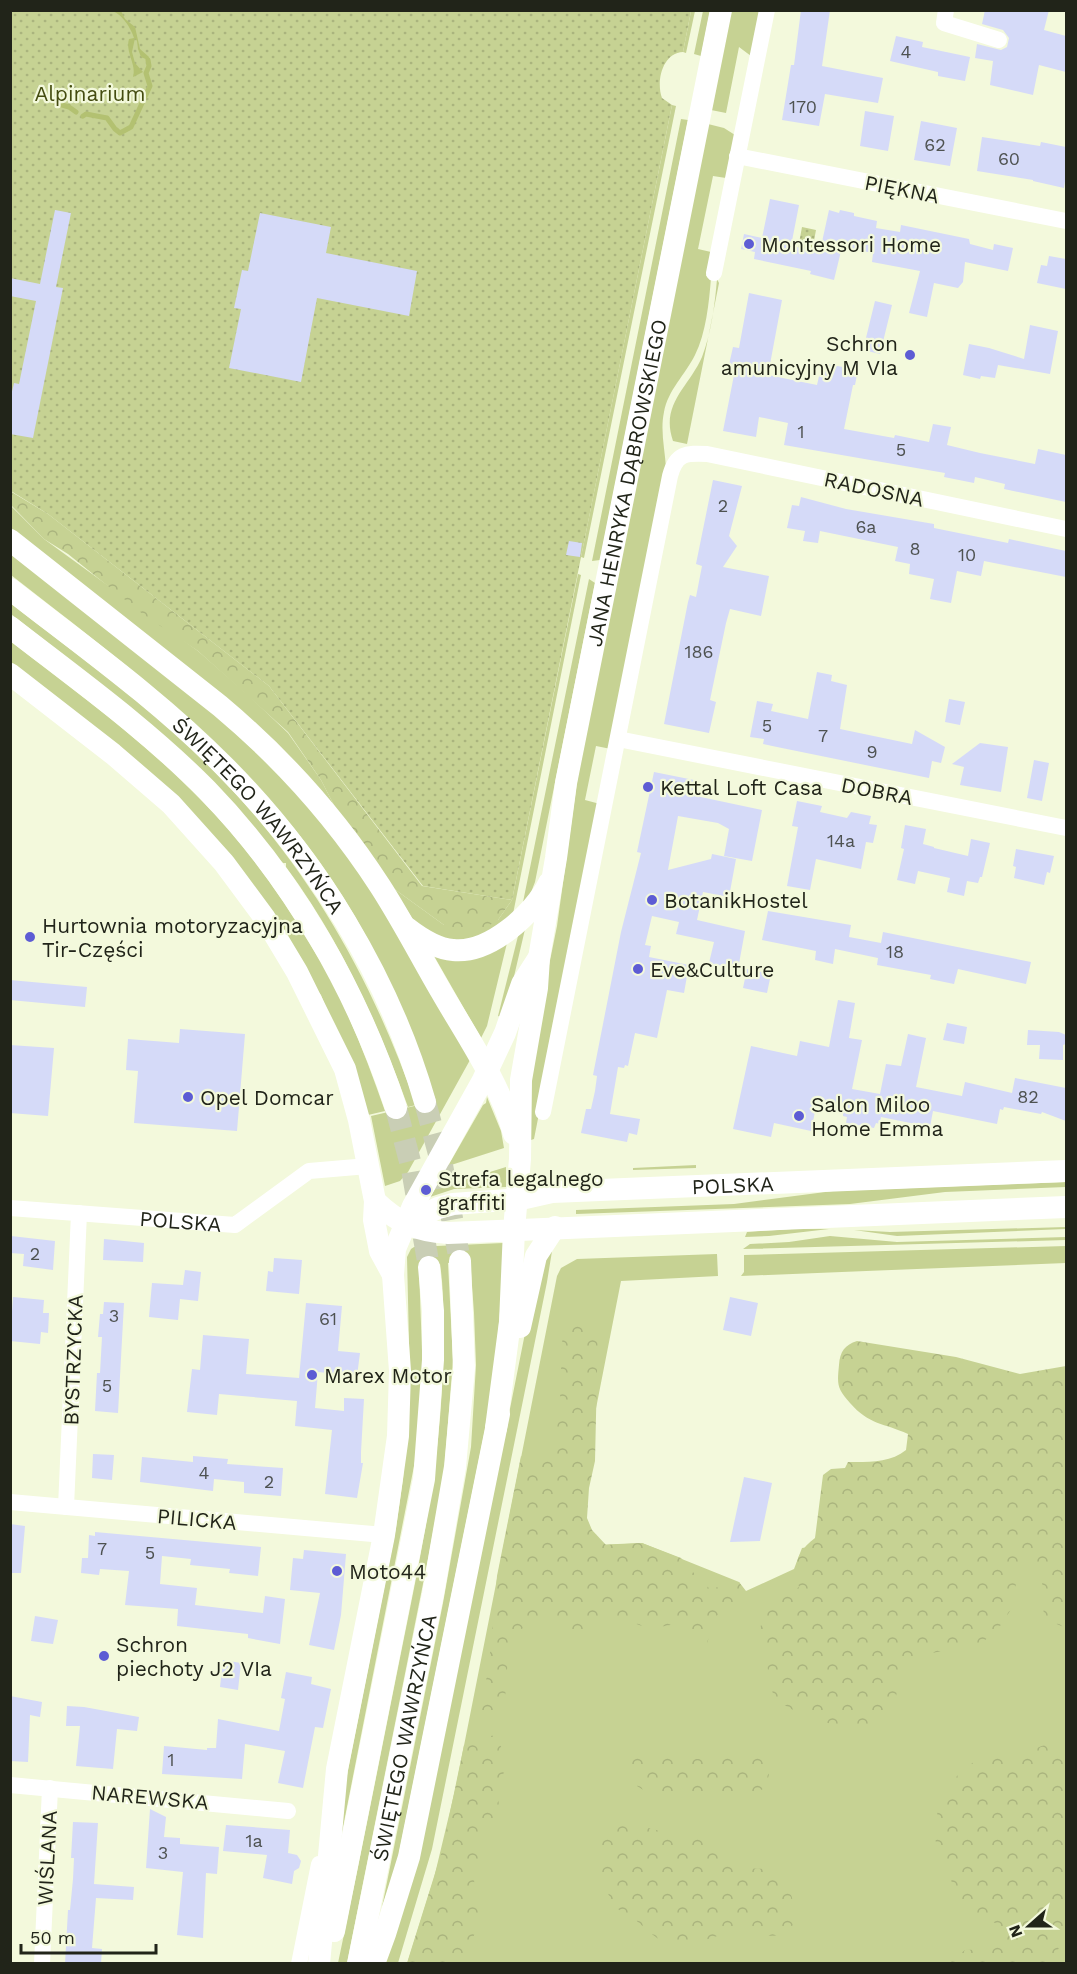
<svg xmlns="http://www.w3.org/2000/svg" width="1077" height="1974" font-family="'Work Sans',sans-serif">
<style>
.green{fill:#c6d293}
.forest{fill:url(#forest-crowns)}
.park{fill:url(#park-dots)}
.water{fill:#b3c171}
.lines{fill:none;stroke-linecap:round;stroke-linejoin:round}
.stream{stroke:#b3c171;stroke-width:5}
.building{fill:#d5daf8}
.secondary-tunnel{stroke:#c9ceb5;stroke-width:22;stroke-dasharray:22 11;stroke-linecap:butt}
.street{stroke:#fff;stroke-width:16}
.secondary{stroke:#fff;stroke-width:22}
.poi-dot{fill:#5d5cd4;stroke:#f3f9dc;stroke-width:2}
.labels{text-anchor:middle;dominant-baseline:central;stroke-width:4.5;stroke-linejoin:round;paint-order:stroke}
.number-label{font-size:18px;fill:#4e5251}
.park-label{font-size:21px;fill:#444c10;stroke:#f3f9dc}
.street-label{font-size:21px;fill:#212419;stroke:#f3f9dc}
.poi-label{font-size:21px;fill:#212419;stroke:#f3f9dc;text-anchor:start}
</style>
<defs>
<pattern id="forest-crowns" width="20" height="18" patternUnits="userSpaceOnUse" patternTransform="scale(1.5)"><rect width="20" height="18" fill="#c6d293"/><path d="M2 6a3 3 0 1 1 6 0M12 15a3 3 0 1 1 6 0" fill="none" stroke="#aab47e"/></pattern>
<pattern id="park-dots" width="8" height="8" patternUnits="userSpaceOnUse" patternTransform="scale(1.5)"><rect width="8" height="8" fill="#c6d293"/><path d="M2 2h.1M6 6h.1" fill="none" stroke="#aab47e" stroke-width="1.8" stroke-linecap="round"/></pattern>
</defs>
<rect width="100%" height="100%" fill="#f3f9dc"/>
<path class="green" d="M691 11H695L686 53 683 52Z
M703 11H710L701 56 694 54Z
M731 11H760L751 56 739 47 726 113 711 110Z
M672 105 676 106 584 558 581 557Z
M681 119 688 120 600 560 592 561Z
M708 124 724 128 735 135 726 178 713 176 698 249 711 252 706 276 711 278C709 303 706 333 695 355 685 375 668 390 664 412 660 431 665 449 666 468L611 749 596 746 585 800 600 804 534 1139 528 1141 529 1064 557 926 579 768Z
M717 279 719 283 687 444 673 441C660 404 689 387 702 357 711 334 715 304 717 279Z
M10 505 44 539 198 651 248 695 288 733 321 780 336 809 223 695 11 528Z
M10 553C128 646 265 738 352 862 396 925 432 994 470 1060L408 1172 400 1181 385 1186 371 1116 436 1101C422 1062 406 1025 390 988 382 971 376 954 367 938 283 780 148 682 11 575Z
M578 574 581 575 512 919 492 934 456 944 417 926 393 888 444 925 498 920 512 900Z
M589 579 595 583 535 882 528 900 523 902Z
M10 603C77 655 147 704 207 764 306 862 370 974 416 1105L408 1107C377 1021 340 940 286 867V863H283L70 660 11 614Z
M10 641C76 692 144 741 202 801 245 844 280 894 311 946 319 959 328 972 334 985 354 1026 370 1068 385 1111L368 1115 321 995 114 743 11 662Z
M526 925 512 985 501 1017 498 1016 519 932Z
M507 943 487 1026 481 1038 434 956Z
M487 1097 501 1131 504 1148 448 1166 483 1105 486 1103Z
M696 1165V1168L633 1170V1168Z
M506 1167V1187L454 1189 430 1197 435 1189Z
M1066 1182V1187L945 1192 850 1204 576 1214V1210L734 1204 833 1191Z
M1066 1227V1229L897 1236 854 1230 890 1232Z
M792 1229H829L769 1236 745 1237 747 1232Z
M830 1236 897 1242 1066 1237V1240L743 1249 750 1244 789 1242Z
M503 1243 506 1244 493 1390 397 1863 382 1907 443 1603 471 1447 476 1365 474 1313 470 1258 448 1263 453 1360 444 1473 429 1554 347 1963H338C361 1855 382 1747 404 1638 424 1540 444 1442 443 1341 443 1316 444 1289 440 1264L419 1269 423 1378 416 1456 333 1878V1846L396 1528 403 1479 410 1385 407 1257 411 1249 414 1247Z
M553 1245 547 1282 432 1849 398 1963 385 1964 497 1474 536 1278Z
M1066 1246V1263L741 1276 744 1272V1255Z
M717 1254 718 1276 621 1281 569 1546 642 1543 739 1582 746 1591 794 1569 802 1548 1066 1511V1963L407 1964 434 1878 456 1786 557 1276 561 1268 577 1259Z"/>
<path class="forest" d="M10 491 48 514 269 686 422 886 512 900 498 920 478 932 463 931 444 925 393 888 336 809 321 780 288 732 198 651 144 615 68 554 44 539 11 505Z
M584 1318 592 1325 598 1327 595 1461 589 1488 587 1518 592 1530 606 1545 642 1543 681 1558 699 1579 710 1589 739 1582 745 1591V1597C735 1605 715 1612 711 1625 710 1631 709 1637 707 1644 691 1649 687 1632 676 1624 667 1625 658 1629 648 1627 637 1626 627 1618 616 1618 597 1619 588 1639 576 1642L554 1623C546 1623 538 1622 531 1624 502 1632 508 1687 504 1710L495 1717 484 1716 481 1707 489 1665 497 1576 521 1456 532 1463 555 1446 560 1399 562 1342 564 1335 576 1320Z
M857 1341 956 1357 1020 1374 1066 1366V1628L1045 1619C1042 1606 1044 1604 1044 1593 1044 1584 1038 1575 1035 1568L1028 1564 1017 1568 1015 1596 1010 1611 998 1629 984 1641 973 1645 917 1656 909 1664 901 1676 894 1704 883 1716 868 1725 840 1726 824 1722 807 1713 793 1710 774 1699 760 1632C762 1605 778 1599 799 1587 793 1564 796 1553 815 1538L823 1475 831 1469 845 1468 848 1462C868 1462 890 1463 906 1450L908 1434C884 1423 869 1425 850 1403 837 1388 837 1385 839 1365 840 1351 845 1345 857 1341Z
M494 1735 506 1755 508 1766 497 1784 499 1807 497 1818C484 1825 479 1830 475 1844L481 1856C479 1863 475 1872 474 1878 474 1892 482 1908 479 1920 476 1936 466 1949 460 1963H407L442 1851 464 1745Z
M1058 1742H1066V1929L1053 1963H949L965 1950 988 1949 997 1941 995 1923 973 1911 961 1898 949 1877 936 1844 934 1825 938 1811 958 1774 979 1758 1021 1754 1047 1744Z
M658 1752 690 1759H707L741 1754 759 1755 769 1774 766 1788 743 1797 726 1795 702 1798 694 1793H676L663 1798 654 1797 637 1786 632 1775 631 1764 633 1758 642 1753Z
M622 1817H630C641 1829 660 1831 676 1833 682 1834 689 1831 695 1832 706 1835 723 1844 731 1852 735 1856 738 1863 743 1866 750 1870 758 1868 766 1869 789 1871 794 1902 796 1920L787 1934C765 1939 757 1931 737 1932 717 1933 688 1950 669 1944 656 1941 640 1922 628 1914 624 1912 619 1911 616 1907 605 1895 594 1853 598 1837 602 1826 612 1821 622 1817Z"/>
<path class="park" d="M10 11H691L683 52C662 53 656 82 662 98L672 105 512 900 423 886 269 686 48 514 11 491Z
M802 227 816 230 811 257 797 254Z"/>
<path class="water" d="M112 11H121L125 19 135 27 140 49 149 57 148 60 141 57 138 49 137 41 135 38 132 52 135 63 143 72 133 77C137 65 125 52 129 39L134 38C131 28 122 14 112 11Z"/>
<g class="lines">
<path class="stream" d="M55 103 69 107 76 112
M83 116 86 114 107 118 115 129 120 133 131 127 150 86 146 73 149 66 148 60"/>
</g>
<path class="building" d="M801 10H830L822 66 883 78 878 103 825 94 819 126 782 120 791 65H794Z
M985 10H1049L1044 30 1066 36V72L1039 65 1033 95 990 85 993 61 975 58 977 44 1001 50 1007 47 1009 38 1003 30 982 24Z
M896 36 923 42 922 47 970 57 965 81 938 76V72L890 61Z
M865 111 894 116 888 151 860 146Z
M921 121 957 128 950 166 914 160Z
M982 137 1040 146 1041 142 1066 147V175L1064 188 1033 181V180L977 171Z
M770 199 799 205 791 246 820 251 829 210 839 213 840 210 854 213V216L877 221 876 228 900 232 901 225 969 239 970 244 993 250 994 244 1013 248 1008 271 965 262 963 282 958 288 934 283 927 317 909 313 920 271 872 262 873 253 842 247 834 280 810 274 811 271 754 259 755 252 741 249 744 234 762 238Z
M55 210 71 213 56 287 63 288 33 438 10 434V400L14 383 19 384 36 301 10 296V278L40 284Z
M260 213 331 227 326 253 417 271 409 316 317 298 301 382 229 368 241 309 234 308 242 270 248 271Z
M1049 256 1066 259V289L1037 283 1041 265 1047 266Z
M749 293 782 300 768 375 817 385 822 363 858 370 855 385H853L844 429 894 438 895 435 929 442 933 424 951 427 947 445 980 453 1035 464 1038 449 1066 455V502L1004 489 1005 484 975 477 974 483 944 477 945 473 784 445 788 423 759 417 756 437 723 431 735 370 728 369 733 347 739 348Z
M875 301 892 305 880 354 863 350Z
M1030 325 1058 331 1050 374 998 365 995 378 981 376 980 379 963 375 969 344 989 348 1024 359Z
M713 480 742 486 729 536 737 546 723 567 769 576 761 616 730 609 726 623 710 700 716 702 709 733 664 724 688 602 690 595 696 597 702 566 696 564Z
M801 497 846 509 934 524V528L1008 543 1009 539 1066 551V577L984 561 981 576 957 571 951 603 930 599 934 579 909 574 910 564 895 561 898 547 820 531 818 543 803 541 805 531 787 528 792 505 799 506Z
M569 541 582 543 580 557 566 555Z
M817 672 832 675 831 681 847 685 840 729 912 744 915 730 945 747 941 763 932 761 929 778 777 747 763 744 764 739 750 737 757 701 773 704 771 711 808 719Z
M949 699 965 702 960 725 945 722Z
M980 743 1008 747 1001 792 960 785 964 767 952 764Z
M1034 760 1049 763 1042 801 1027 798Z
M654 772 699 781 696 796 762 810 752 861 724 856 729 829 718 823 678 816 668 870 711 859 712 854 736 859 729 897 703 892 697 920 745 931 738 969 709 963 714 942 676 934 679 922 652 916 645 945 651 946 649 957 689 965 684 993 667 990 657 1038 635 1033 628 1066 625 1065 624 1068 618 1067 610 1114 640 1119 637 1135 629 1133 627 1142 581 1133 586 1109H591L595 1091 597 1076 593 1075 621 932 641 853 637 852Z
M797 801 822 806 820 812 847 818 851 812 871 816 869 824 877 825 873 843 866 842 861 869 816 859 810 890 787 886 798 827 792 826Z
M905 825 926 829 923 844 934 847V848L968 856 971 839 990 843 982 877H980L978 883 967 881 964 896 947 892 950 878 918 871 915 884 897 880 904 849 901 848Z
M1016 849 1054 856 1050 873 1047 872 1044 885 1014 878 1016 867 1013 866Z
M768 911 851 925 849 937 881 943 883 932 1031 962 1026 984 958 969 954 984 930 979 931 975 877 965 878 958 835 949 833 964 815 960 816 951 762 940Z
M747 969 771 974 767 993 743 988Z
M10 980 87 987 85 1007 10 1000Z
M838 1000 855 1003 849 1038 862 1040 852 1089 880 1094 886 1064 901 1066 908 1034 926 1038 916 1087 962 1096 965 1082 1012 1093 1015 1078 1066 1088V1121L1042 1112 1041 1114 1004 1107 1003 1110 1000 1109 997 1124 933 1111 930 1127 881 1117 880 1124 876 1123 874 1128 846 1123 847 1117 843 1116V1112L816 1107 811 1131 774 1123 771 1137 733 1129 751 1046 797 1056 800 1041 829 1047Z
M947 1023 967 1027 964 1044 943 1040Z
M180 1029 245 1034 237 1131 134 1123 138 1071 126 1070 128 1039 179 1043Z
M1028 1030 1059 1032 1066 1035V1044L1063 1045V1060L1039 1059 1040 1045H1027Z
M10 1045 54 1048 48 1116 10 1113Z
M11 1236 55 1241 53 1270 23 1266 24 1254 10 1253Z
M104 1239 144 1243 143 1262 103 1260Z
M274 1258 302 1260 299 1294 266 1291 268 1271 273 1272Z
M185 1270 201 1272 198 1301 180 1299 178 1320 149 1317 152 1283 183 1285Z
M13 1297 44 1300 43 1313H49L48 1333 41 1332 40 1344 10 1341Z
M730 1297 758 1303 751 1336 723 1330Z
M104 1302 124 1303 118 1413 95 1411 97 1373H100L102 1337H98L100 1314H103Z
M306 1303 342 1306 338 1351 360 1353 357 1376 318 1372 315 1408 344 1411V1398L364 1399 361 1452V1463H363L357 1498 325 1494 332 1430 295 1426 297 1401 219 1394 217 1415 187 1412 192 1369 200 1370 203 1335 249 1339 246 1374 299 1378Z
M93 1454 114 1455 112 1480 92 1478Z
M193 1456 228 1459 227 1464 283 1468 281 1496 244 1493V1482L214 1479 213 1491 140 1482 142 1457 193 1462Z
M744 1477 772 1483 760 1541 730 1542Z
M10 1524 25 1526 21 1573H10Z
M95 1532 261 1547 258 1576 229 1573 230 1569 190 1565 191 1559 162 1556 160 1584 197 1588 195 1605 263 1613 265 1596 285 1599 280 1644 248 1638V1634L177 1626 178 1609 125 1605 129 1571 100 1569 99 1575 81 1573 82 1558H88L89 1535 95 1536Z
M304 1550 346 1554 341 1615 334 1650 309 1645 320 1593 290 1590 293 1558 303 1559Z
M35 1616 58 1620 53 1644 31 1641Z
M223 1660 241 1663 238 1690 220 1687Z
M286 1672 312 1677 311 1684 331 1689 323 1728 315 1727 303 1788 278 1783 285 1751 245 1744 242 1779 162 1774 164 1746 207 1750V1748H216L218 1719 279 1731 285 1699 281 1698Z
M10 1696 42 1702 40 1717 30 1715 28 1762 10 1761Z
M67 1706 84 1707 139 1717 137 1731 117 1729 113 1769 76 1766 80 1726H66Z
M150 1809 166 1817 164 1837 180 1838V1844L219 1847 217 1874 206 1873 203 1938 177 1935 183 1872 146 1868Z
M73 1822 98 1823 94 1884 134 1887 133 1900 96 1898 92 1948 102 1949 101 1964H65L68 1910H70L73 1879 74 1858H71Z
M226 1825 290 1830 288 1853 297 1855 301 1861 299 1868 294 1871 292 1884 263 1878 267 1855 223 1851Z"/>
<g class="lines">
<path class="secondary-tunnel" d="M425 1102 442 1165 460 1261
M396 1108 412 1169 429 1267"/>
<g class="street">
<path d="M946 10 944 23 999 40"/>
<path d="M737 156 1066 221"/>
<path d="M714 273 767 10"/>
<path d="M618 739 1066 828"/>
<path d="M543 1112 670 476C676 453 686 453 707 454L1066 529"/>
<path id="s1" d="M10 1208 235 1225 309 1171 368 1166"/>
<path d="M10 1502 384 1535"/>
<path d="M66 1507 79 1213"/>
<path d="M10 1785 288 1811"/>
<path d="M42 1964 50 1788"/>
<path d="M299 1964 319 1864"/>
</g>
<g class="secondary">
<path d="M10 540 220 706C282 758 336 818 380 886 402 920 421 957 442 993 468 1038 500 1084 514 1134"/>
<path id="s2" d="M10 589C83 646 159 700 224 766 316 858 389 977 425 1102"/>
<path d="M10 627C77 679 147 729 207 790 294 880 357 990 396 1108"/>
<path d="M10 674 113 754 171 804 224 863 264 917 297 972 345 1069 359 1120 375 1201 374 1220 380 1251 392 1273"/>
<path d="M407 928C420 938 437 949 453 950 489 954 534 914 549 883"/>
<path d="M375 1201C398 1223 416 1231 448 1233L1066 1207"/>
<path id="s3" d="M404 1224 438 1208 453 1204 521 1199 552 1192 1066 1171"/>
<path d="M520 1327 536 1256 555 1227"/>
<path id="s4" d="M496 1428 510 1322 514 1230 520 1159 521 1080 537 988 539 958 556 858 566 783 721 10"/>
<path d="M334 1931 424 1479 433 1360V1311L429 1267"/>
<path d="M319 1964 337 1769 384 1535 398 1436 400 1371 393 1275 395 1249 413 1206 483 1080 505 1033 522 984 538 959"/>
<path id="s5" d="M358 1964 433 1594 455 1467 464 1368 460 1261"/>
<path d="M374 1964 385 1934 409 1857 499 1414"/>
</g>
</g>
<g class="poi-dot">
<circle cx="749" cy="244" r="6"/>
<circle cx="910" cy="355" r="6"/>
<circle cx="648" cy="787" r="6"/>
<circle cx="652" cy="900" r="6"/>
<circle cx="30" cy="937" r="6"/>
<circle cx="638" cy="969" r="6"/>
<circle cx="188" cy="1097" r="6"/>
<circle cx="799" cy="1116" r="6"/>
<circle cx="426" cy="1190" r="6"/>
<circle cx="312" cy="1375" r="6"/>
<circle cx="337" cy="1571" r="6"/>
<circle cx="104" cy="1656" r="6"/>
</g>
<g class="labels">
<g class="number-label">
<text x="906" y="51">4</text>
<text x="803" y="106">170</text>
<text x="935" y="144">62</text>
<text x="1009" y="158">60</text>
<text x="801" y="431">1</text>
<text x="901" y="449">5</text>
<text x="723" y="505">2</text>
<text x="866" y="526">6a</text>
<text x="915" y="548">8</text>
<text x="967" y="554">10</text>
<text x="699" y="651">186</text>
<text x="767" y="725">5</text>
<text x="823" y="735">7</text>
<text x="872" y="751">9</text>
<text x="841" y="840">14a</text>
<text x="895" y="951">18</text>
<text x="1028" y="1096">82</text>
<text x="35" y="1253">2</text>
<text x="114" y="1315">3</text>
<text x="328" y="1318">61</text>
<text x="107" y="1385">5</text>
<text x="204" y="1472">4</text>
<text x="269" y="1481">2</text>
<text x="102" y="1548">7</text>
<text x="150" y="1552">5</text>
<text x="171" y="1759">1</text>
<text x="254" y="1840">1a</text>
<text x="163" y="1852">3</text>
</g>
<g class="park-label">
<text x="90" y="93">Alpinarium</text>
</g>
<g class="street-label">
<text transform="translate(902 189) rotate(11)">PIĘKNA</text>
<text stroke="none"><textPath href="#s4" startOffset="956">JANA HENRYKA DĄBROWSKIEGO</textPath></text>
<text transform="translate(874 489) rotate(12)">RADOSNA</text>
<text transform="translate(877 791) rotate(11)">DOBRA</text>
<text stroke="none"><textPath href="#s2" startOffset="338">ŚWIĘTEGO WAWRZYŃCA</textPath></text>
<text stroke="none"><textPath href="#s3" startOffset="334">POLSKA</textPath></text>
<text stroke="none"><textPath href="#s1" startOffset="171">POLSKA</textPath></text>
<text transform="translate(73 1360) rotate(-88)">BYSTRZYCKA</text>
<text transform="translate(197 1519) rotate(5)">PILICKA</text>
<text stroke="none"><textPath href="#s5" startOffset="231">ŚWIĘTEGO WAWRZYŃCA</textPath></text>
<text transform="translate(150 1797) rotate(5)">NAREWSKA</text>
<text transform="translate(47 1858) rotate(-87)">WIŚLANA</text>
</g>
<g class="poi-label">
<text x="761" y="244">Montessori Home</text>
<text x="898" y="343" text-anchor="end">Schron<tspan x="898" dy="24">amunicyjny M VIa</tspan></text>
<text x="660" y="787">Kettal Loft Casa</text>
<text x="664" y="900">BotanikHostel</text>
<text x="42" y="925">Hurtownia motoryzacyjna<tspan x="42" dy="24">Tir-Części</tspan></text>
<text x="650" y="969">Eve&amp;Culture</text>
<text x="200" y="1097">Opel Domcar</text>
<text x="811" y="1104">Salon Miloo<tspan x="811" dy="24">Home Emma</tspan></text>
<text x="438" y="1178">Strefa legalnego<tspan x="438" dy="24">graffiti</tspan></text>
<text x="324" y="1375">Marex Motor</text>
<text x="349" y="1571">Moto44</text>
<text x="116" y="1644">Schron<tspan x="116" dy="24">piechoty J2 VIa</tspan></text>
</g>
</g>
<rect width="1077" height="1974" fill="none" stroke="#212419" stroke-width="24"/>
<g transform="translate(1029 1926) rotate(249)" stroke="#f3f9dc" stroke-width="4.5" paint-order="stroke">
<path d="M0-4.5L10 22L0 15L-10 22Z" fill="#212419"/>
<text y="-9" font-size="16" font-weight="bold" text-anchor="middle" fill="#212419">N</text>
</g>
<path d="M21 1944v9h135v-9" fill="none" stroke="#212419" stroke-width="3"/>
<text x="30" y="1944" font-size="18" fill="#212419" stroke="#f3f9dc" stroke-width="4.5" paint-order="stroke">50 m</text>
</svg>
